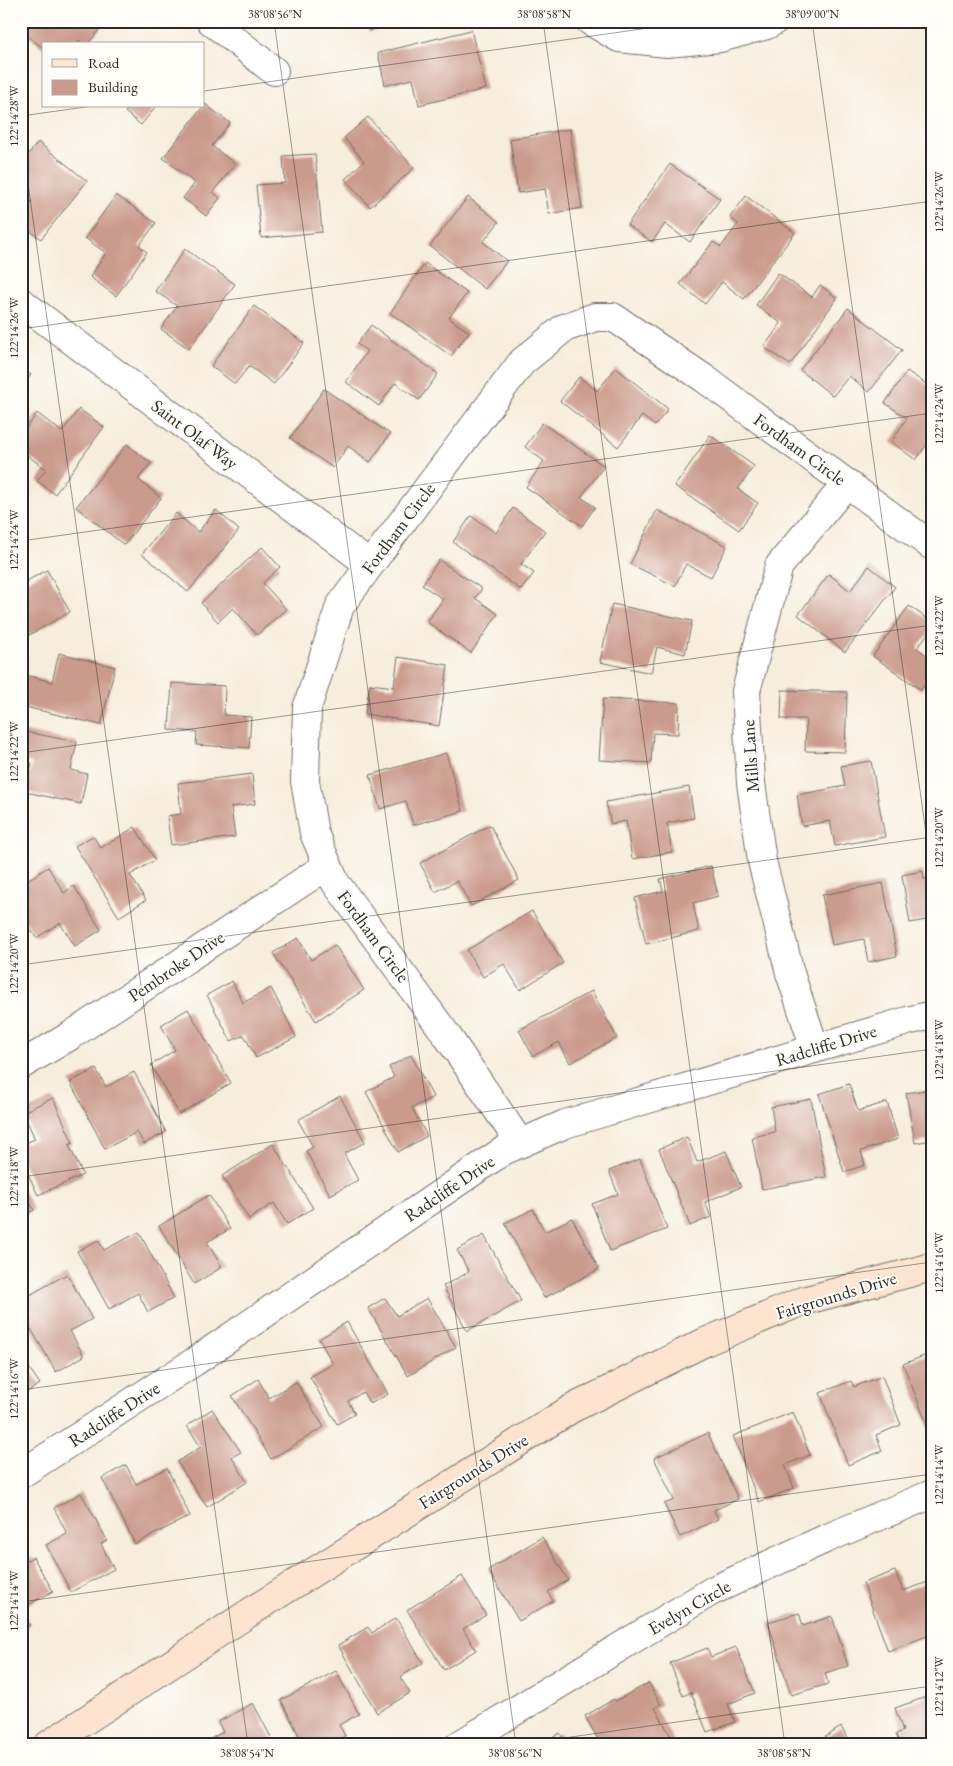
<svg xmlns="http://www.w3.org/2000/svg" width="953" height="1766" font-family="'EB Garamond',serif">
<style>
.building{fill:#ca9a8c}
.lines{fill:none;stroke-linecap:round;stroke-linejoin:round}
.street-casing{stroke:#726f69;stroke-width:30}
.secondary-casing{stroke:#726f69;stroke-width:30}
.street{stroke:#fff;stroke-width:28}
.secondary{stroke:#fde4d1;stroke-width:28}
.ticks{fill:none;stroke:#2b2b2b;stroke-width:1;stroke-opacity:0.45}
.labels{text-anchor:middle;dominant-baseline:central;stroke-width:4;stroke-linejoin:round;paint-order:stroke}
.street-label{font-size:18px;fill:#2b2b2b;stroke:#fdfcf7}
.neatline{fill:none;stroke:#2b2b2b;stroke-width:2}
.ticks-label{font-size:12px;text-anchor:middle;fill:#2b2b2b}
</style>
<rect width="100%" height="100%" fill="#fdfcf7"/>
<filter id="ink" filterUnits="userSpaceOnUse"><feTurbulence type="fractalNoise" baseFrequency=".02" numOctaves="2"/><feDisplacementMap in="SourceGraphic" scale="10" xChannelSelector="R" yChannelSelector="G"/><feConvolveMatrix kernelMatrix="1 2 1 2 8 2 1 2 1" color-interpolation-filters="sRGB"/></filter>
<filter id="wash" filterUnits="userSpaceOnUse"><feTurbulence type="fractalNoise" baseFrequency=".0096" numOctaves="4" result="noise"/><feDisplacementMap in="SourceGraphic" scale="20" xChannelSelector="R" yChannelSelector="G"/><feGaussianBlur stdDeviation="1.12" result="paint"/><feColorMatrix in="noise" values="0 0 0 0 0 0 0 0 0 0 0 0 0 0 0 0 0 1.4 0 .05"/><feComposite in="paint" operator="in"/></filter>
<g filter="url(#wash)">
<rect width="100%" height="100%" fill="#f7eddc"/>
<g id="blocks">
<path class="building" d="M31 21H106L88 44H83L79 40 76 44H44V49L23 32Z
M366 21H401V22L369 31Z
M471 30 486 89 419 105 413 79 385 85 378 53Z
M205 104 230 123 212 146 235 164 213 192 220 198 206 216 183 198 195 183 163 158Z
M130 106H156L141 125 125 112Z
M368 117 414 168 370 207 345 179 364 161 344 138Z
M570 129 582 208 549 214 545 189 518 193 510 139Z
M38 142 87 181 41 239 21 224V215L32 202 21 194V164Z
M315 154 322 232 261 238 256 185 285 183 283 156Z
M670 164 720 199 690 242 665 224 652 242 627 225Z
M116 195 156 223 139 246 147 252 116 296 90 277 106 253 85 238Z
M746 196 795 233 744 299 722 282 705 304 680 284 713 242 721 247 738 224 730 217Z
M468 197 499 222 483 242 507 261 485 289 430 246Z
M185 249 235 284 189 349 161 329 177 306 155 291Z
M425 263 467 293 449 318 469 332 451 356 390 313Z
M778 273 812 297 820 285 837 298 790 365 764 347 781 323 756 305Z
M254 306 304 343 274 384 249 366 235 384 211 366Z
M848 308 902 350 869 392 849 376 833 396 800 370Z
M371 325 438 374 419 400 395 383 379 406 346 382 367 351 357 344Z
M21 366 31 375 21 387Z
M616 368 668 409 655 426 642 416 618 447 560 401 579 377 597 391Z
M907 371 932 388V437L916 460 891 442 907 418 885 403Z
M324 389 390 434 370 462 348 446 333 468 290 438Z
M79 409 104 427 55 494 37 481 46 469 21 451V436L37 413 62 432Z
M542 423 604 466 581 497 595 507 582 526 526 487 544 461 525 447Z
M710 435 754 466 738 489 758 503 739 530 675 486Z
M127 444 151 463 138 479 161 498 124 545 76 507Z
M513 508 545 531 521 564 534 573 521 590 453 542 471 516 496 533Z
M216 510 239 530 188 592 142 554 176 513 198 532Z
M657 510 727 546 711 577 686 564 675 586 630 564Z
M262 547 280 567 263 583 286 609 257 635 233 608 218 622 201 603Z
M439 560 482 589 475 598 498 614 471 653 427 622 443 599 422 585Z
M869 566 895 587 845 652 798 615 829 574 850 591Z
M47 570 70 612 22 639 21 584Z
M612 604 692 621 685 654 657 647 651 673 600 662Z
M909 606 932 622V628L917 648 932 659V674L921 690 873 656Z
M59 653 115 667 101 725 21 706V691L25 675 52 682Z
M398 657 448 665 439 726 365 714 370 684 394 687Z
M172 683 225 686 224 715 251 717 249 748 196 745 197 732 169 730Z
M782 690 847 692 845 752 805 751 806 719H781Z
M603 699 679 703 678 734 653 733 651 763 599 760Z
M21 731 77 742 71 770 87 774 81 804 26 792 32 763 21 761Z
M446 753 463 811 413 825 406 801 380 809 370 775Z
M871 761 885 837 835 846 830 821 802 826 797 795 845 786 841 766Z
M252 774 255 804 231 807 235 837 171 845 167 816 181 814 178 783Z
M689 787 694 818 667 823 672 852 632 859 626 821 611 824 606 802Z
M490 825 519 880 471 906 457 881 435 892 420 863Z
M135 827 155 860 130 875 146 900 119 917 75 846 93 836 101 848Z
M711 866 718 896 693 903 699 931 646 944 635 898 663 891 660 879Z
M48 867 64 893 74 886 101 930 75 946 60 923 36 938 21 914V884Z
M923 871 924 879 932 878V919L910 923 902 875Z
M883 883 897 956 868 962 864 939 832 945 822 895Z
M532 911 563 963 520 990 504 964 483 977 467 950Z
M298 938 311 960 335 945 364 990 316 1021 273 953Z
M232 981 243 1003 271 988 296 1037 256 1058 244 1035 231 1041 207 995Z
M592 991 617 1038 570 1063 559 1042 533 1056 519 1030Z
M188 1009 231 1083 179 1114 151 1065 175 1050 161 1025Z
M411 1055 433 1097 412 1108 427 1136 398 1152 366 1092 394 1077 389 1067Z
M96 1069 106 1087 134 1072 166 1132 144 1144 137 1132 105 1149 70 1082Z
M849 1084 858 1111 887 1102 898 1139 861 1151 865 1165 844 1172 819 1094Z
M932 1089V1140L915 1143 906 1093Z
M340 1096 365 1142 344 1154 358 1180 330 1195 306 1151 313 1147 298 1120Z
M53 1098 73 1143 69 1145 83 1175 38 1195 21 1159V1145L35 1139 23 1112Z
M811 1099 826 1177 762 1189 752 1137 775 1132 771 1107Z
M687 1137 697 1162 726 1151 741 1187 705 1202 711 1217 690 1226 659 1149Z
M273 1144 313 1208 287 1224 274 1203 249 1219 222 1176Z
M640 1159 667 1229 610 1251 592 1204 618 1194 609 1171Z
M21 1187 34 1210 21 1217Z
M209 1195 230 1229 207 1242 222 1267 194 1284 159 1226Z
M533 1209 545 1232 572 1218 599 1269 544 1298 505 1223Z
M139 1232 174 1298 148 1312 138 1293 109 1309 77 1251 98 1240 104 1250Z
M484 1235 521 1301 467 1331 443 1286 469 1272 457 1250Z
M67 1274 92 1319 70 1331 84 1356 56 1372 31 1329 23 1334 21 1331V1300Z
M385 1298 397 1316 427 1298 456 1347 408 1376 368 1308Z
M347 1322 388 1394 370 1404 363 1392 348 1401 355 1414 337 1424 310 1377 333 1364 319 1339Z
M932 1353V1428L929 1429 903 1364Z
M21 1356 40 1384 21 1396Z
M882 1376 901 1425 876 1435 882 1451 848 1465 820 1393 851 1381 854 1387Z
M258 1379 269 1398 296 1382 324 1427 271 1459 232 1396Z
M212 1409 241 1452 232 1457 247 1482 207 1507 177 1462 201 1447 187 1426Z
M793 1412 810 1455 785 1465 794 1488 759 1502 733 1436Z
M708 1433 738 1499 714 1510 718 1519 680 1537 664 1504 674 1500 654 1458Z
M126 1465 136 1484 167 1468 190 1516 135 1544 102 1478Z
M81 1493 107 1540 101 1544 114 1569 71 1592 46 1545 67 1534 54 1508Z
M542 1537 568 1580 548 1592 553 1601 519 1621 488 1570Z
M33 1557 53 1591 21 1609V1564Z
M895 1571 903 1591 931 1581 932 1634 888 1651 863 1583Z
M462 1576 486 1615 463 1629 476 1650 444 1670 407 1610Z
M21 1610 30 1625 21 1630Z
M799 1613 803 1626 832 1616 848 1666 825 1673 828 1684 791 1695 768 1622Z
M396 1618 423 1663 400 1677 410 1693 377 1713 338 1645 368 1627 372 1633Z
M736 1647 755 1693 728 1704 735 1722 707 1732 691 1692 683 1696 670 1663 707 1648 711 1657Z
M336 1671 359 1714 339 1725 345 1736 329 1745H304L281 1700Z
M649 1683 661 1705 655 1708 676 1745H601L585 1716 614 1699 615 1701Z
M932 1695V1745H900L896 1734 903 1731 895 1708Z
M253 1703 275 1745H204L203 1743 223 1732 218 1722Z
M841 1727 852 1745H813Z
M560 1733 567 1745H541Z"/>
</g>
</g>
<g filter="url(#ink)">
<use href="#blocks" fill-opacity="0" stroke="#726f69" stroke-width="1"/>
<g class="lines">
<defs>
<path id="street" d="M211 21 274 71
M590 21 619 38 667 43 720 38 767 25 774 21
M21 302 370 565
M815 1049 790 973 762 861 751 783 746 691 779 566 847 483
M21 1065 70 1036 328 865
M520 1143 448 1037 335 882 314 833 305 781 307 708 340 606 370 565 522 362 564 328 595 317H613L705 379 932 546
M21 1474 194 1362 503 1151 565 1124 907 1021 932 1015
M459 1745 712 1591 825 1539 932 1494"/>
<path id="secondary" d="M48 1745 255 1609 571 1409 705 1342 803 1301 932 1267"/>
</defs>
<use href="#street" class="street-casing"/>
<use href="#secondary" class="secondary-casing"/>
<use href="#street" class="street"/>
<use href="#secondary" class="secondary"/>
</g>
</g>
<path class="ticks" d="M274 21 516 1745M543 21 785 1745M812 21 932 876M204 91 698 21M21 116 93 106M21 134 248 1745M21 329 932 201M21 541 932 413M21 753 932 625M21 965 932 837M21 1177 932 1049M21 1390 932 1262M21 1602 932 1474M514 1745 932 1686"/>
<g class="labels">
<g class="street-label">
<text transform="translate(195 434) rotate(37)">Saint Olaf Way</text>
<text transform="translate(800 449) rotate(36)">Fordham Circle</text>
<text transform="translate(398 528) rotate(-53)">Fordham Circle</text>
<text transform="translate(750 756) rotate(-94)">Mills Lane</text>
<text transform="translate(374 936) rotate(54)">Fordham Circle</text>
<text transform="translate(176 966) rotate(-34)">Pembroke Drive</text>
<text transform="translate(826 1045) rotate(-17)">Radcliffe Drive</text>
<text transform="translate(449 1188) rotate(-34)">Radcliffe Drive</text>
<text transform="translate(836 1295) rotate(-17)">Fairgrounds Drive</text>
<text transform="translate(114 1414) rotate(-33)">Radcliffe Drive</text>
<text transform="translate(473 1471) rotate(-32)">Fairgrounds Drive</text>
<text transform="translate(689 1607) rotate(-30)">Evelyn Circle</text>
</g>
</g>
<rect width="953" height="1766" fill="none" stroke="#fdfcf7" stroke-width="55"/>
<rect x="42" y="42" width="162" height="65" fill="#fdfcf7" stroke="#a9a8a5"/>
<rect x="52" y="59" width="25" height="8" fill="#fde4d1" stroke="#a9a8a5"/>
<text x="88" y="68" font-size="15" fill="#2b2b2b">Road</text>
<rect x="52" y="80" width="25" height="15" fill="#ca9a8c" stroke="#a9a8a5"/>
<text x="88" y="92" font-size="15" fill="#2b2b2b">Building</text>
<rect x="28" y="28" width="898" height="1710" class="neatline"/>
<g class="ticks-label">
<text x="275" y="18">38°08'56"N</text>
<text x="544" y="18">38°08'58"N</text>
<text x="812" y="18">38°09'00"N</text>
<text transform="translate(14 116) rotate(-90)" y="4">122°14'28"W</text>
<text transform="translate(939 202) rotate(-90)" y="4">122°14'26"W</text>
<text transform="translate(14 328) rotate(-90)" y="4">122°14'26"W</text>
<text transform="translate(939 414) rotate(-90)" y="4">122°14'24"W</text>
<text transform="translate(14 540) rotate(-90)" y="4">122°14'24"W</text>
<text transform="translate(939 626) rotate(-90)" y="4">122°14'22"W</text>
<text transform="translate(14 752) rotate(-90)" y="4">122°14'22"W</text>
<text transform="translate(939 838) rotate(-90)" y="4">122°14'20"W</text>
<text transform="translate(14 964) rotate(-90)" y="4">122°14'20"W</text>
<text transform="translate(939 1050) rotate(-90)" y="4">122°14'18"W</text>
<text transform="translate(14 1177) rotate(-90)" y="4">122°14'18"W</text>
<text transform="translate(939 1263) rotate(-90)" y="4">122°14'16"W</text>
<text transform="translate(14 1389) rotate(-90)" y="4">122°14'16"W</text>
<text transform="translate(939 1475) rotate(-90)" y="4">122°14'14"W</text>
<text transform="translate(14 1601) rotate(-90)" y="4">122°14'14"W</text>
<text transform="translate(939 1687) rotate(-90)" y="4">122°14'12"W</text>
<text x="247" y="1757">38°08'54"N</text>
<text x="515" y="1757">38°08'56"N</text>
<text x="784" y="1757">38°08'58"N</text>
</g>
</svg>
